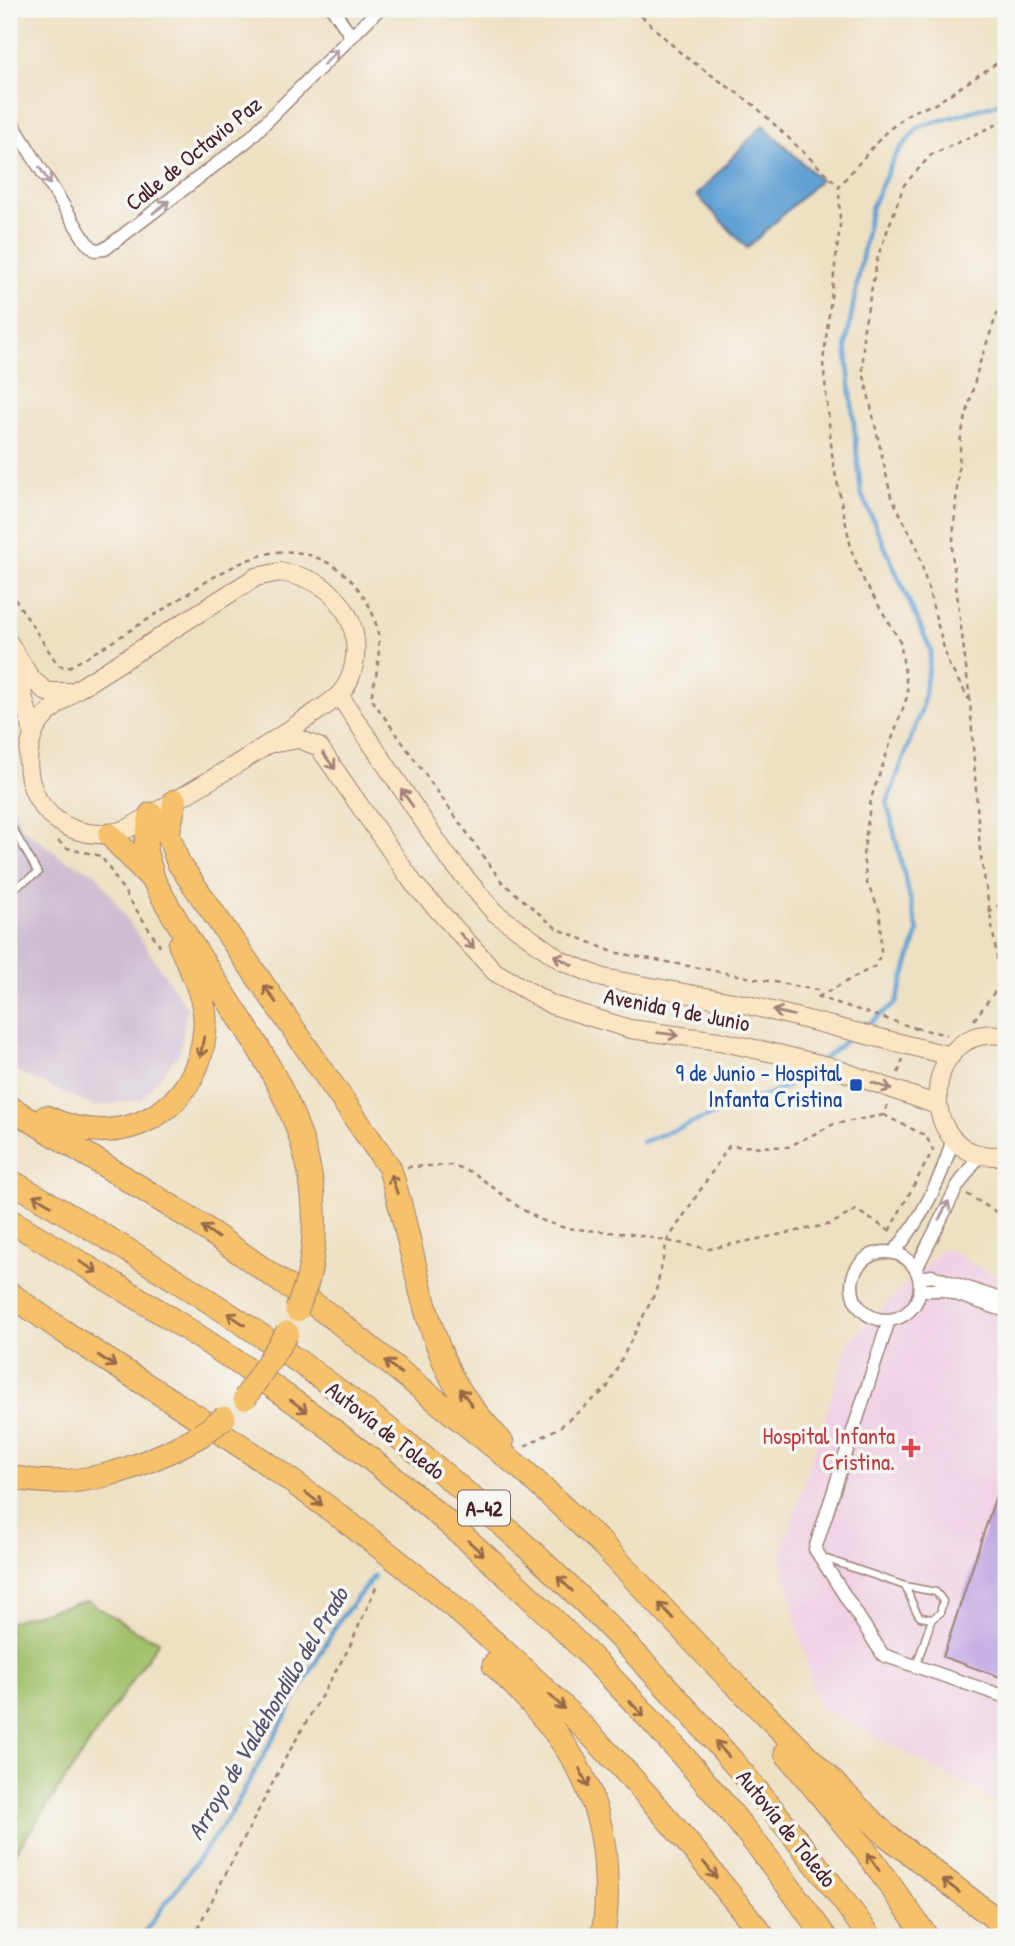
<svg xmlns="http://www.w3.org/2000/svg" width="1015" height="1946" font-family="'Patrick Hand',sans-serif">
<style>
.built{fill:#f0d0e4}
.industrial{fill:#cebed1}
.green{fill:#a0c069;stroke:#75704a;stroke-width:2}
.water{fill:#60a0d3;stroke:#55607f;stroke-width:2}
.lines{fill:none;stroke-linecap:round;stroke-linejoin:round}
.stream{stroke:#60a0d3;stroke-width:4.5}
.building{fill:#bc9fe1}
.service-casing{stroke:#9c8076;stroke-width:9}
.minor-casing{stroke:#9c8076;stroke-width:15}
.secondary-casing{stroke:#9c8076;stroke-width:20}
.motorway-casing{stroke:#9c8076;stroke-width:25}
.path{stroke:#9c8076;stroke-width:2.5;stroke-dasharray:5 5;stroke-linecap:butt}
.service{stroke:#fff;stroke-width:6}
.minor{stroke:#fff;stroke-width:12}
.secondary{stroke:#fbe6c4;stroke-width:18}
.motorway{stroke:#f5c16b;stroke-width:23}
.motorway-bridge-casing{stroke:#9c8076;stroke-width:25;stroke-linecap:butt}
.motorway-bridge{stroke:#f5c16b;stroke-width:23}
.oneway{stroke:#ae9aa0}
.oneway2{stroke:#a28278}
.oneway3{stroke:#976848}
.transit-dot{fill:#1a4fb4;stroke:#f6f6f2;stroke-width:2.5}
.health-dot{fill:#e0444e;stroke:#f6f6f2;stroke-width:2.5}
.labels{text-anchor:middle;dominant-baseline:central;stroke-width:7;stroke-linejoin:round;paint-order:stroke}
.shield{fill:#f6f6f2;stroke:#7e6067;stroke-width:2}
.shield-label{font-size:21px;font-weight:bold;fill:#4a1f2b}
.street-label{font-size:23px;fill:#4a1f2b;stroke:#f6f6f2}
.transit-label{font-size:23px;fill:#164399;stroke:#f6f6f2;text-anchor:end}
.health-label{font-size:23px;fill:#be3a42;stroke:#f6f6f2;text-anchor:end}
.water-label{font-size:24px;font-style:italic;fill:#53536e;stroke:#f6f6f2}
</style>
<rect width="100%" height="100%" fill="#f6f6f2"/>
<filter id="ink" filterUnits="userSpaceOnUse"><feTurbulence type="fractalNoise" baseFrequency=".0143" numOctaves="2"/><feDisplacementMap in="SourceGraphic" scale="14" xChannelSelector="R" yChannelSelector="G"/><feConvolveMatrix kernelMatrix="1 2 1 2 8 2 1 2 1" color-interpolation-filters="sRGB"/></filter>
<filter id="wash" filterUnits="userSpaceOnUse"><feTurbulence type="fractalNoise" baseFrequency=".00686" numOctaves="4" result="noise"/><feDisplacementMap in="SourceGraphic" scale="28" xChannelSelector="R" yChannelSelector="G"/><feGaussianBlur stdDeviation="1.57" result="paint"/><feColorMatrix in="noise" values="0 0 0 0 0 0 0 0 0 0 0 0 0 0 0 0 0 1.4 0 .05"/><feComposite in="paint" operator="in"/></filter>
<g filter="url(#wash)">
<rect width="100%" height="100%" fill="#eee0c2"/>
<path class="built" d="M944 1248 1006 1282V1806L817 1705 781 1555 849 1341Z"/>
<path class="industrial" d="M9 791 20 826 63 859 96 873 187 1008 180 1052 141 1100 94 1106 9 1068Z"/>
<path class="green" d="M88 1601 136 1631 159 1641 9 1862V1623C13 1619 80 1602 88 1601Z"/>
<path class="water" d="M763 125 820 180 747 248 697 195Z"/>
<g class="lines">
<path class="stream" d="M862 1029 896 1003 918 932 887 803 922 708 931 651 861 493 846 345 871 208 896 154 919 127 1006 101
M823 1059 852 1036
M642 1142 786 1087 810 1068
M141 1937 231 1814 338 1622 374 1576"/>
</g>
<g id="blocks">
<path class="building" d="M1004 1471H1006V1679L943 1657Z"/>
</g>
</g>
<g filter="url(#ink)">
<use href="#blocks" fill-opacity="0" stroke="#9c8076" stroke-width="2"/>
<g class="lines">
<defs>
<path id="service" d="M9 822 38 873 9 891
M824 1558 905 1586 936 1592 943 1601 940 1613 932 1619 920 1617C912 1607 911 1597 905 1586
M916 1666 932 1619"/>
<path id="minor" d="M333 9 351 36
M9 118 86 242 95 250 105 249 248 140 379 9
M852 1286a34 34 0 1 1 68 0a34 34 0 1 1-68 0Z
M893 1253C921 1221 942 1178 953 1138
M916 1269 957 1187 980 1154
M919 1278 932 1276 1006 1301
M920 1290H944L1006 1311
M889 1320 815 1549 883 1655 1006 1697"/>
<path id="secondary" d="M280 572C310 577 334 587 348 616 360 640 358 676 338 696 327 706 311 715 298 724 244 762 186 794 129 828 68 852 11 799 33 735 39 717 59 704 73 692L256 577Z
M9 643 31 679 47 692H73
M9 670 22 692 33 733
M339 695 447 856 494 912 562 961 603 978 744 1004 951 1056
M276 743 299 739 319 747 414 884 495 972 552 1005 630 1029 719 1041 778 1054 828 1066 937 1105
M1006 1036C918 1019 912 1169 1006 1155"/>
<path id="motorway" d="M175 801 168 833 178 862 389 1167C412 1236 418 1308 450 1374 462 1399 484 1422 502 1443
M151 814 145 850 154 881C222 1011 344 1118 308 1279
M110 835 151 878
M9 1107 190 1218 332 1317 523 1470 601 1543 712 1661 885 1834 1006 1927
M46 1117C121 1154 200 1112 205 1027 207 999 191 970 180 945
M9 1180C126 1248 243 1318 351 1400 550 1550 725 1735 870 1937
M9 1220C125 1289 242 1360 350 1443 526 1579 697 1753 825 1937
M9 1293C94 1356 187 1407 273 1468 398 1556 522 1658 625 1771 674 1824 719 1881 764 1937
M9 1476C76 1494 144 1467 201 1435
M494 1665C558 1727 605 1785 606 1878 607 1899 607 1917 602 1937
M786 1753 859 1842 927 1937"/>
</defs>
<use href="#service" class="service-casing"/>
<use href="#minor" class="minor-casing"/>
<use href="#secondary" class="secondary-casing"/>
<use href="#motorway" class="motorway-casing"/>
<path class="path" d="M634 9 683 55 754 105 839 186
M1006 120 931 155 904 185 878 256 863 333V371L891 496 917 547 948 663 970 701 980 850 1001 983 1006 982
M9 590 58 665 67 668C106 647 143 622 181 598 210 579 241 558 276 552 306 548 339 564 356 586 385 622 382 655 371 697L375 704 502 882 556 928 613 952 817 990 818 997 915 1028 914 1030
M970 700 952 553 961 436 979 365 998 311 1006 300
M12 775 10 757 15 730
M58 841 67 848 101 856 160 946
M989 913 1006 899
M818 997 875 966 881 954 880 912 867 883 863 856 871 798 908 694 900 641 864 581 852 552 833 463 823 362 840 226 839 186 886 132 911 112 935 104 1006 57
M974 1020 1001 983
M916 1028 947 1035
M898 1073 903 1059
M887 1105 884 1115 926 1136 933 1150 889 1231
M407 1167 452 1165 474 1173 520 1208 541 1220 565 1228 631 1234 709 1249 831 1224 856 1210 890 1231
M967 1194 1006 1218
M525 1446 560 1427 607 1388 656 1291 667 1241 729 1146 788 1147 834 1124 884 1115
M193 1937 285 1759 349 1648 377 1585"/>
<use href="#service" class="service"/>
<use href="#minor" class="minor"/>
<use href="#secondary" class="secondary"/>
<use href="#motorway" class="motorway"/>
<defs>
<path id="motorway-bridge" d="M297 1310 308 1279
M245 1398 287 1333
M201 1435 224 1418"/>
</defs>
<use href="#motorway-bridge" class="motorway-bridge-casing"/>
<use href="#motorway-bridge" class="motorway-bridge"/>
</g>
<defs><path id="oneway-shaft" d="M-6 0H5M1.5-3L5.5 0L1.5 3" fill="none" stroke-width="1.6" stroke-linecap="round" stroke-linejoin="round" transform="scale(1.75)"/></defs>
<g class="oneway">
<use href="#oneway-shaft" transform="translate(331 57) rotate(-46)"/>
<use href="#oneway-shaft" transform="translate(45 176) rotate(58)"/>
<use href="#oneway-shaft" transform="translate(161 207) rotate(-38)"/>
<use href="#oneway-shaft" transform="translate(944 1210) rotate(-62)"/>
</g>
<g class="oneway2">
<use href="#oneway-shaft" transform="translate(329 761) rotate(53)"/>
<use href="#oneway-shaft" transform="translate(407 798) rotate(-125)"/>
<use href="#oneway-shaft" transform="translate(467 941) rotate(47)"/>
<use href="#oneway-shaft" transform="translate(563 960) rotate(-152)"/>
<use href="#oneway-shaft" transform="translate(783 1013) rotate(-167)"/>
<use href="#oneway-shaft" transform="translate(668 1034) rotate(8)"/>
<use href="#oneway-shaft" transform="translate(882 1086) rotate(20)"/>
</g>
<g class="oneway3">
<use href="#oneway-shaft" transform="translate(270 994) rotate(-125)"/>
<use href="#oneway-shaft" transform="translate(202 1047) rotate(100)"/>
<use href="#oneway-shaft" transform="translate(394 1184) rotate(-109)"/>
<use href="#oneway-shaft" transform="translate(42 1200) rotate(-150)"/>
<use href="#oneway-shaft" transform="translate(210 1232) rotate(-145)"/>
<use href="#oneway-shaft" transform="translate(89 1267) rotate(31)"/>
<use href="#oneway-shaft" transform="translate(236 1319) rotate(-146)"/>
<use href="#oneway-shaft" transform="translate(107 1361) rotate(33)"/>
<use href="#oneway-shaft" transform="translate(393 1367) rotate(-141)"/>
<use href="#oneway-shaft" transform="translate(466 1397) rotate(-125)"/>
<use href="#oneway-shaft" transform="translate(299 1406) rotate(36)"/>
<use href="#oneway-shaft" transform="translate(314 1499) rotate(37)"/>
<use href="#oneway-shaft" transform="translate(476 1548) rotate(43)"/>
<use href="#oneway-shaft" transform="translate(565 1584) rotate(-136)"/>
<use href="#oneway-shaft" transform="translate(666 1611) rotate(-133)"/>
<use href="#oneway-shaft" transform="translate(557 1702) rotate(44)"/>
<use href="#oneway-shaft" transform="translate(637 1709) rotate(47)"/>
<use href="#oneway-shaft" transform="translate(722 1749) rotate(-131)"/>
<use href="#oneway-shaft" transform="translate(584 1778) rotate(65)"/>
<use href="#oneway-shaft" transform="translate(873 1862) rotate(-126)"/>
<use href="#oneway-shaft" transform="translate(710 1870) rotate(51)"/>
<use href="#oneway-shaft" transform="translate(951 1886) rotate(-143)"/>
</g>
</g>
<rect class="transit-dot" x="849" y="1078" width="14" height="14" rx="3.5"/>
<path class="health-dot" d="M907.5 1437.5h7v7h7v7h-7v7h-7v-7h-7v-7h7z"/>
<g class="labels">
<rect class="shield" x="458" y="1490.5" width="52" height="35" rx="5"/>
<g class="shield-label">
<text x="484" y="1508">A-42</text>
</g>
<g class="street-label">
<text transform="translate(193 153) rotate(-39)">Calle de Octavio Paz</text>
<text transform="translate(677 1009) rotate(11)">Avenida 9 de Junio</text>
<text transform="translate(386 1430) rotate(38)">Autovía de Toledo</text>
<text transform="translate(787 1828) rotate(51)">Autovía de Toledo</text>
</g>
<g class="transit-label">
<text x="842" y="1072">9 de Junio - Hospital<tspan x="842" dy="26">Infanta Cristina</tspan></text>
</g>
<g class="health-label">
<text x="895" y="1435">Hospital Infanta<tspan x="895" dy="26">Cristina.</tspan></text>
</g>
<g class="water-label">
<text transform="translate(267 1713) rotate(-59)">Arroyo de Valdehondillo del Prado</text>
</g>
</g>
<rect width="1015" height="1946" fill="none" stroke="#f6f6f2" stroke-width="35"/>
</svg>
